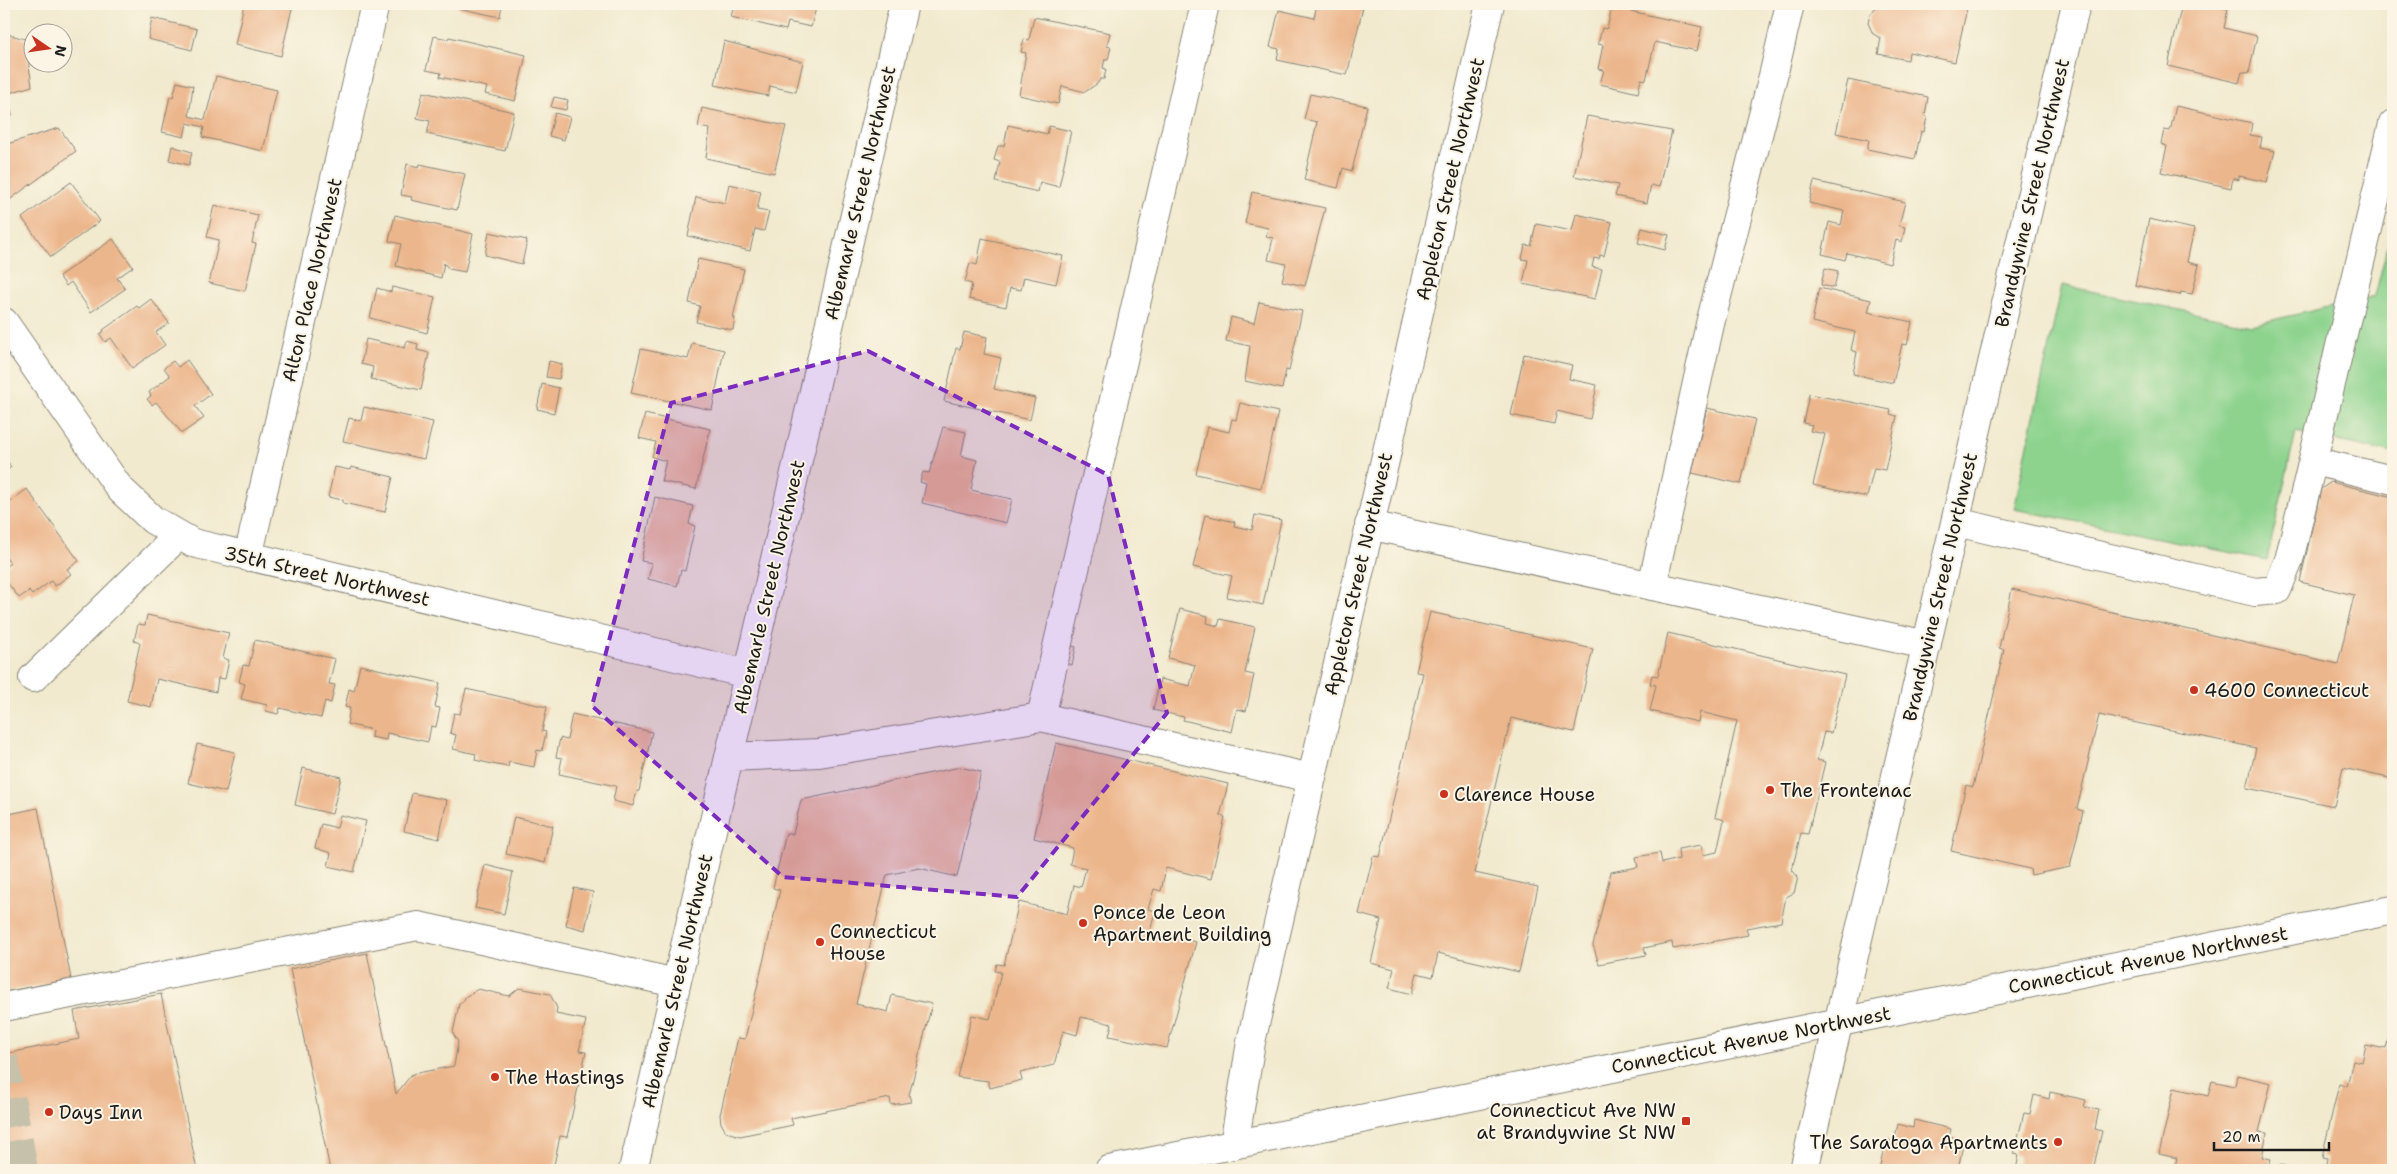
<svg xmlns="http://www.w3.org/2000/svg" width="2397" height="1174" font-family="'Shantell Sans',sans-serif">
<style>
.green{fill:#8dd38e;stroke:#547855}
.building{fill:#ecb68c}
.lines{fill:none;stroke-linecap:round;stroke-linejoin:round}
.minor-tunnel{stroke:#c6c1ab;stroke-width:28;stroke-dasharray:28 14;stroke-linecap:butt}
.minor-casing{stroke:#868376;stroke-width:30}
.major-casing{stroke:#868376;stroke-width:30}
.minor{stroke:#fff;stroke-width:28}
.major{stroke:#fff;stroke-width:28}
.marked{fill:#7b2cbf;fill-opacity:0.2;stroke:#7b2cbf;stroke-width:4;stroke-dasharray:10 6;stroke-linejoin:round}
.poi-dot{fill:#c8321e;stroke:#fcf5e5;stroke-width:2}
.labels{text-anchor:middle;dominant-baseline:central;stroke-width:4;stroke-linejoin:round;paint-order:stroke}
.street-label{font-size:19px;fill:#1c1c1c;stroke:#fcf5e5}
.poi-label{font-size:19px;fill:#1c1c1c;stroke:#fcf5e5;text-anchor:start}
</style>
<rect width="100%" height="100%" fill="#fcf5e5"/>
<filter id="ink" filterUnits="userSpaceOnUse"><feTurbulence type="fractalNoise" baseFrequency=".02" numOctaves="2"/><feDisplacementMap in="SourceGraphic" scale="10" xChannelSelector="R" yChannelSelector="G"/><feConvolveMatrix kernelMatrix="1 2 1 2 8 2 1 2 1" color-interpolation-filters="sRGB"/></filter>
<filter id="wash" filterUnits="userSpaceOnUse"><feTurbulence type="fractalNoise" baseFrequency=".0096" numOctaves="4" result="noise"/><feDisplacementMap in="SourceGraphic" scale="20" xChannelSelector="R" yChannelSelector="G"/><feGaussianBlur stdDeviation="1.12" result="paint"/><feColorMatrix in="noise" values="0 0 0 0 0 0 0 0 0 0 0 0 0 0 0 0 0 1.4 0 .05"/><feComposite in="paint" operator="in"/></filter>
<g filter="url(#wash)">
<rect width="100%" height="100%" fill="#f1eacf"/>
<path class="green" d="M2388 244 2393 246V453L2296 432 2267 560 2014 509 2062 285 2251 325 2375 296Z"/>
<g id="blocks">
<path class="building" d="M244 4H293L281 56 235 45Z
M459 4H502L500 17 458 8Z
M734 4H817L811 27 788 22 786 30 731 17Z
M1317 4H1348L1363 7 1347 75 1277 60 1279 49 1270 47 1279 10 1314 18Z
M1884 4 1897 6 1898 4H1968L1955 62 1909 52 1908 60 1878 54 1881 38 1873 34 1868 23 1870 15 1875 8Z
M2182 4H2206L2228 9 2224 28 2257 36 2249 73 2242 72 2239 83 2168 66Z
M1612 7 1702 27 1697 51 1655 42 1646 80 1641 79 1638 93 1600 84 1604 70 1598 69 1603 45 1598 44 1602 28 1607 29Z
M1034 17 1110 33 1107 46 1111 47 1108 59H1105L1103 68 1106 69 1104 79H1100L1098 83 1085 92 1062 86 1058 104 1019 95 1026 53 1021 52 1024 39 1029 40Z
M152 18 197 29 192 50 148 39Z
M4 29 8 30 7 34 25 39 32 86 6 94 12 116 4 119Z
M434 36 448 39 449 37 526 55 515 101 485 94 487 87 440 77 441 73 426 70Z
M724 41 803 62 796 92 770 86 768 96 715 85Z
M216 76 277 90 263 151 202 137 204 127 187 123 184 137 162 132 170 96 173 97 177 82 193 86 189 116 205 120Z
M1848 80 1928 97 1925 116 1927 117 1924 132 1921 131 1915 159 1867 149 1869 140 1836 133Z
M423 92 514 112 505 151 427 134 430 121 417 118Z
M1310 94 1367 106 1352 171 1343 168 1338 188 1304 180 1317 122 1304 119Z
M554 97 568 100 566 110 551 107Z
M2176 106 2252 123 2250 135 2262 137 2260 148 2275 151 2267 182 2239 176V180L2233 178 2231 188 2161 172 2167 146 2161 144 2164 130 2170 131Z
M702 108 786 126 774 173 706 158 710 129 698 127Z
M555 113 570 117 564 140 549 136Z
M1587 116 1672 131 1659 187 1651 185 1647 203 1615 196 1618 185 1574 176Z
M1008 125 1047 134 1049 126 1071 131 1059 187 1040 182 1038 192 996 182 1000 162 994 160 998 146H1004Z
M59 128 76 151 8 201 4 195V145Z
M172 146 192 152 189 165 169 160Z
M407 164 419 167 420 164 465 174 457 210 411 200 412 197 401 195Z
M1814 181 1905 202 1899 226 1905 227 1902 242 1896 240 1890 264 1847 253 1845 260 1822 254 1829 222 1841 225 1844 211 1809 203Z
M71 182 100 221 51 257 22 218Z
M729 184 761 191 757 210 769 212 764 231 755 229 750 251 688 236 696 197 725 203Z
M1252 192 1325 208 1305 286 1282 281 1286 264 1268 260 1273 238 1266 237 1268 228 1245 223Z
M214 205 258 215 252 243 256 244 245 291 209 283 219 240 207 237Z
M1576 214 1612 222 1604 256 1600 255 1599 259 1594 258 1592 267 1602 269 1595 299 1523 284 1528 260 1522 259 1525 245 1531 246 1536 224 1572 231Z
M395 215 473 234 465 272 449 269 444 263 441 278 396 266 401 244 389 241Z
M2149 219 2194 229 2187 262 2199 265 2192 294 2181 292 2180 295 2135 285Z
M1642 228 1669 235 1665 250 1638 243Z
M489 232 527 240 522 264 485 255Z
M982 238 1063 256 1056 284 1024 277 1021 290 1010 288 1006 307 969 299 972 284 965 282 970 263 977 265Z
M113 239 133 267 117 278 125 289 91 312 71 282 66 286 59 276Z
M698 259 744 269 733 318H735L733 330 696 322 700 306 689 303Z
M1825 268 1838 271 1834 288 1821 285Z
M392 287 435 297 427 333 370 318 377 288 391 292Z
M1819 288 1871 300 1868 312 1912 322 1907 345 1902 344 1893 383 1853 374 1857 352 1851 350 1855 332 1812 322Z
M151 299 169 323 156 332 165 345 132 368 111 338 105 342 100 334 104 331 103 330 137 306 139 308Z
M1259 302 1302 311 1289 371 1286 370 1282 389 1245 381 1250 346 1226 341 1231 317 1254 323Z
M964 332 987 337 984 354 1001 358 994 389 1035 398 1030 420 944 401 956 348 960 349Z
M366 339 405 348 407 341 418 344 417 350 429 353 421 390 371 379 373 367 361 364Z
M692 343 724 350 712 410 631 393 641 349 688 359Z
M1524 354 1572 365 1569 379 1597 385 1590 419 1557 411 1554 424 1511 415Z
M187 360 211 394 195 406 204 418 182 433 156 402 152 405 147 399 151 396 149 392 170 376 164 368 173 361 178 367Z
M549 361 562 364 559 379 546 377Z
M542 384 559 388 554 413 537 409Z
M1809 394 1891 410 1890 414 1897 416 1885 470 1874 468 1867 497 1813 485 1825 434 1810 431 1812 425 1803 423Z
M1240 403 1278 412 1261 488 1196 474 1207 427 1229 432 1232 419 1236 420Z
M364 407 433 422 424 459 343 441 349 418 361 421Z
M1707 408 1755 419 1741 484 1692 473Z
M645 414 710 429 696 489 661 481 666 461 652 457 656 442 639 438Z
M943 427 966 432 961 456 977 460 971 490 1012 499 1006 523 922 503 926 484 920 482 923 472 929 473Z
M4 456 11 467 4 473Z
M335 467 350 470 351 467 393 477 385 512 343 503V500L328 497Z
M2331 482 2393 497V779L2343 768 2334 806 2247 788 2256 748 2099 715 2077 809 2083 811 2070 867 2031 875 2030 869 1951 851 1966 785 1973 787 2004 649 1999 648 2012 589 2338 664 2354 595 2300 582 2321 489Z
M27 489 79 561 67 569 71 574 55 586 51 581 32 595 29 591 19 598 4 578V568L10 563 4 555V506Z
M655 497 693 506 689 524 695 526 685 571 681 570 677 586 648 579 652 563 641 561Z
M1205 515 1235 522 1234 526 1252 530 1255 515 1281 520 1263 605 1227 597 1232 576 1193 567Z
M1180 609 1208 616 1207 623 1218 626 1220 619 1255 627 1245 673 1254 675 1246 711 1237 709 1232 732 1183 720 1184 717 1153 710 1160 679 1190 686 1195 665 1168 658Z
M1430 612 1593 649 1574 732 1511 718 1475 873 1538 887 1519 972 1438 953 1433 977 1417 973 1412 994 1389 988 1394 969 1371 963 1381 920 1359 914 1373 856 1380 857 1423 673 1416 672Z
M147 615 229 633 223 658 229 660 225 679 218 678 216 692 157 679 151 707 127 701 140 643 134 641 138 624 145 625Z
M1668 633 1845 675 1831 733 1824 732 1817 760 1825 762 1808 834 1801 833 1792 870 1798 877 1794 893 1786 897 1781 922 1746 928 1748 935 1673 949 1672 942 1644 948 1646 955 1599 964 1593 945 1611 872 1638 867 1636 857 1660 853 1662 863 1679 859 1678 849 1701 845 1703 855 1717 852 1724 820 1715 817 1737 721 1700 712 1698 722 1650 711 1656 685 1650 684 1652 675 1658 676Z
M255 640 335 659 329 684 335 685 331 703 325 701 321 718 280 708 278 714 266 711 267 705 241 699 245 684 239 682 243 665 249 666Z
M1065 644 1076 647 1072 665 1061 662Z
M360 665 440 683 435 707 440 708 436 727 431 726 428 742 387 733 386 740 371 737 372 730 347 724 350 708 345 707 349 689 354 691Z
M466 689 547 707 542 731 546 732 542 751 537 750 534 767 509 762 508 767 492 764 475 760 476 754 453 749 456 735 450 733 454 713 460 714Z
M572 714 652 732 639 791H637L633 806 613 801 616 786 559 774 562 758 556 757 560 738 567 740Z
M1056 743 1228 784 1220 816 1225 817 1211 879 1166 868 1161 891 1154 889 1148 909 1155 911 1150 932 1196 942 1167 1048 1109 1036 1112 1024 1081 1017 1077 1035 1063 1031 1054 1065 1020 1073 1022 1080 990 1088 988 1081 957 1077 972 1015 990 1019 1001 972 995 971 997 964 1004 965 1019 902 1067 914 1074 885 1081 887 1086 868 1070 864 1073 848 1034 838Z
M197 744 235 752 226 792 188 783Z
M960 767 981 772 957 877 919 868 887 875 856 1004 888 1012 892 995 932 1004 909 1095 911 1102 891 1105 890 1098 791 1118 793 1125 740 1136 726 1132 721 1123 720 1115 738 1038 745 1039 780 890 773 888 786 833 793 834 801 800Z
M303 768 341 777 332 814 295 805Z
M412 793 447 800 439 839 404 831Z
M38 808 71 979 4 992V815Z
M340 815 366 821 354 872 328 866 331 853 315 848 321 824 337 828Z
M514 817 553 826 545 863 506 854Z
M485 865 513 872 504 914 475 908Z
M574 888 593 892 585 930 566 925Z
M367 953 396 1094 412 1074 454 1066 458 1042 453 1033 459 1004 464 1001 465 997 478 989 509 996 519 988 550 994 557 1008 556 1014 586 1020 579 1051 586 1052 567 1137 560 1136 554 1165 522 1170H330L290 969Z
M161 994 197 1170H4V1054L79 1039 74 1011Z
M2388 1040 2393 1042V1170H2325L2327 1158 2322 1157 2339 1084 2347 1086 2353 1060 2362 1062 2366 1045 2386 1049Z
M2237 1075 2271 1083 2259 1132 2267 1133 2262 1157 2271 1159 2268 1168 2275 1170 2281 1165 2299 1170H2174L2177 1158 2159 1154 2174 1088 2208 1096 2212 1081 2235 1086Z
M2050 1092 2086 1100 2084 1107 2099 1110 2095 1129 2102 1131 2093 1170H2016L2019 1155 2014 1154 2024 1113 2030 1114 2034 1095 2049 1099Z
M1914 1120 1951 1129 1949 1137 1964 1140 1959 1165 1973 1168V1170H1879L1886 1140 1894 1142 1898 1124 1913 1128Z"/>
</g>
</g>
<g filter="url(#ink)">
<use href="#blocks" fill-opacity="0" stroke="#868376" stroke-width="1"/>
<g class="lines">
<path class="minor-tunnel" d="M4 1057 24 1170"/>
<defs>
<path id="minor" d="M4 322 120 489 153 520 193 543 748 674
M2313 461 2393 480
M1956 522 2255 592 2277 590 2289 560 2393 124
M1369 525 1927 645
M248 557 375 4
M1652 586 1710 324 1774 72 1790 4
M33 678 178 536
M1041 717 1205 4
M729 757 819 753 1041 717 1311 778
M4 1007 418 926 676 983
M1234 1145 1251 1042 1490 4
M633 1170 904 4
M1804 1170 2076 4"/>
<path id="major" d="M1109 1170 2393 910"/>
</defs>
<use href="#minor" class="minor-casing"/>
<use href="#major" class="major-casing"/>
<use href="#minor" class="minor"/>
<use href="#major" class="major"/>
</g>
</g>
<path class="marked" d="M868 351 1108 475 1167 713 1017 897 783 877 592 706 671 403Z"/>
<g class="poi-dot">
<circle cx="2194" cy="690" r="5"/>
<circle cx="1770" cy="790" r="5"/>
<circle cx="1444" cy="794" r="5"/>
<circle cx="1083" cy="923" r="5"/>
<circle cx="820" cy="942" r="5"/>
<circle cx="495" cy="1077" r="5"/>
<circle cx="49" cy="1112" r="5"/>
<rect x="1681" y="1116" width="10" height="10" rx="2.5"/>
<circle cx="2058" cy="1142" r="5"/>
</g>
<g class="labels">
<g class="street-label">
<text transform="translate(1450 179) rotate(-77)">Appleton Street Northwest</text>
<text transform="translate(860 193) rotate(-77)">Albemarle Street Northwest</text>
<text transform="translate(2032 193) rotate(-77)">Brandywine Street Northwest</text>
<text transform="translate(312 280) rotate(-77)">Alton Place Northwest</text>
<text transform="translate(1358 574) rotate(-77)">Appleton Street Northwest</text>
<text transform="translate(327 576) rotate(13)">35th Street Northwest</text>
<text transform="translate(769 587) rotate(-77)">Albemarle Street Northwest</text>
<text transform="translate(1940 587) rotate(-77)">Brandywine Street Northwest</text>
<text transform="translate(2148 960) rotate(-11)">Connecticut Avenue Northwest</text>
<text transform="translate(677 981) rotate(-77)">Albemarle Street Northwest</text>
<text transform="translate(1751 1040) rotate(-11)">Connecticut Avenue Northwest</text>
</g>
<g class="poi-label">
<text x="2204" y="690">4600 Connecticut</text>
<text x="1780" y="790">The Frontenac</text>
<text x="1454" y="794">Clarence House</text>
<text x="1093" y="912">Ponce de Leon<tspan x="1093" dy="22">Apartment Building</tspan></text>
<text x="830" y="931">Connecticut<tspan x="830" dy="22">House</tspan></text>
<text x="505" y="1077">The Hastings</text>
<text x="1676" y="1110" text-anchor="end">Connecticut Ave NW<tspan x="1676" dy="22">at Brandywine St NW</tspan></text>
<text x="59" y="1112">Days Inn</text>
<text x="2048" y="1142" text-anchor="end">The Saratoga Apartments</text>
</g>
</g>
<rect width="2397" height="1174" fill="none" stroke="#fcf5e5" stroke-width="20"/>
<g transform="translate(48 48) rotate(103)"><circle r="24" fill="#fcf5e5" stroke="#a29e95"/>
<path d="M0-4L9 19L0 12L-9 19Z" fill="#c8321e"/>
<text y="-8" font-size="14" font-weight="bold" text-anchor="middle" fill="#1c1c1c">N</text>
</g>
<path d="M2214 1142v8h115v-8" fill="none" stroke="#1c1c1c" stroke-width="2.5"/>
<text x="2222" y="1142" font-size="15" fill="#1c1c1c" stroke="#fcf5e5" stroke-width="4" paint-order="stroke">20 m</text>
</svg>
